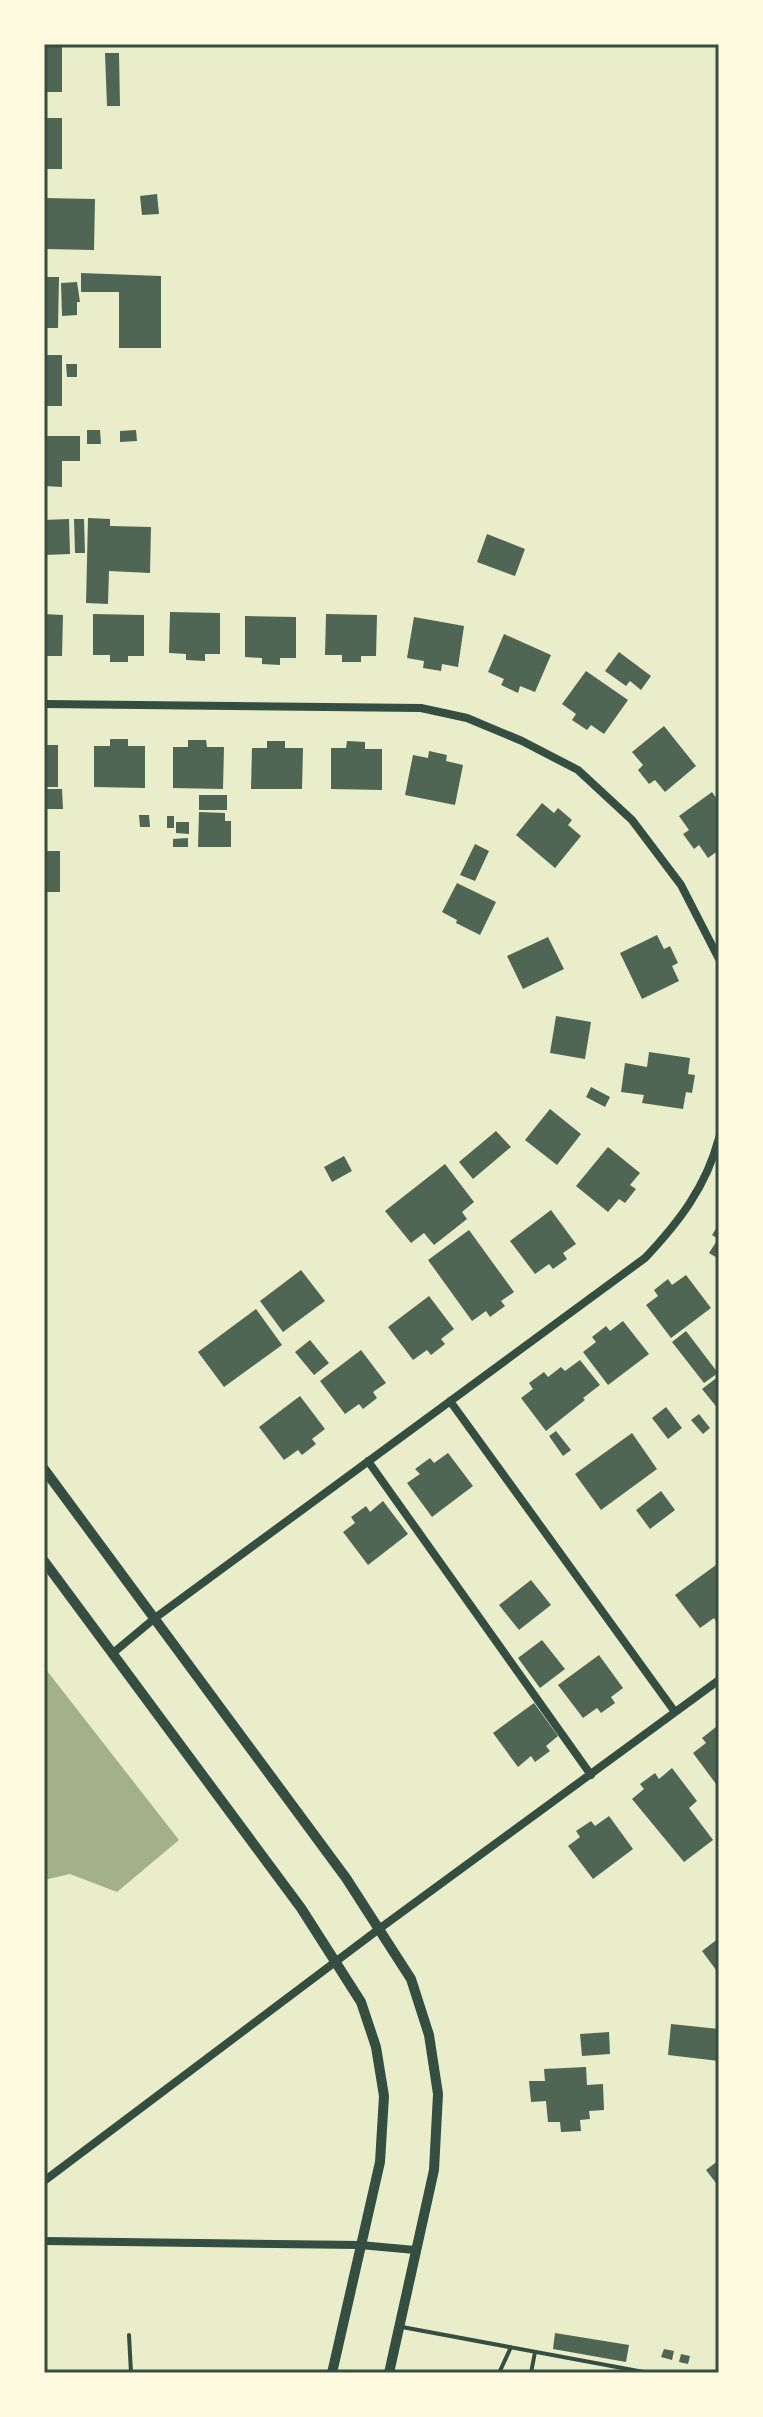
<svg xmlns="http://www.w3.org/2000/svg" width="763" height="2417" font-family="'Noto Serif',serif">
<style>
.water{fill:#a3b18a}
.building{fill:#4f6655}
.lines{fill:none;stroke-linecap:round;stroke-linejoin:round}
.service{stroke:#344e41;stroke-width:4}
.minor{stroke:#344e41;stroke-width:8}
.tertiary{stroke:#344e41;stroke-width:10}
.neatline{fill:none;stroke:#344e41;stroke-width:3}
</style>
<rect width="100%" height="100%" fill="#e9edc9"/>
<path class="water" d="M44 1667 179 1840 117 1892 70 1874 44 1880Z"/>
<path class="building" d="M44 44H62V92H44Z
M105 53H119L120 106H107Z
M44 118H62V169H44Z
M157 194 159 214 142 215 140 196Z
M44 198 95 199 94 250 44 249Z
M81 273 161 276V348H119V292H81Z
M44 277H59L58 328H44Z
M77 282 80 302H77V315L62 316 61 283Z
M44 355H62V406H44Z
M66 364H77V377H67Z
M87 430H100L101 444H87Z
M136 430 137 441 120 442V431Z
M44 436H80V461H62V487L44 486Z
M88 518 110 519V526L151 527 150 573 109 571 108 604 86 603Z
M69 519 70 554 44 555V520Z
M74 519H84L85 553H75Z
M487 534 525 549 515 576 477 562Z
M170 612 220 613V654H205V661L186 660V654L169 653Z
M44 614 63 615 62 656H44Z
M93 614 144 615V656H128V662H110V655H93Z
M326 614 377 615 376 656H361V662H342V655H325Z
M245 616 296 617V658H280V665L262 664V658L245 657Z
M414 617 464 626 458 667 442 664 441 671 423 668 424 661 407 658Z
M504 634 551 655 535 692 520 686 518 693 501 685 504 679 488 672Z
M619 652 651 676 641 690 630 681 626 686 605 671Z
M586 671 628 700 604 734 591 725 587 730 572 720 576 714 562 704Z
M664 726 696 766 665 792 655 780 649 784 638 770 643 765 632 752Z
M110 739H128V746H145V788L94 787V746H110Z
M188 740H206L207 747H224L223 789 173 788V747H188Z
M267 741H285V748H303L302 789H251L252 748H267Z
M347 741 365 742V749H382V790L331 789V748H346Z
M44 745H58V787H44Z
M429 751 447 755 446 761 463 765 455 805 405 795 413 755 428 758Z
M44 789H62L63 809H44Z
M712 792 719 802V850L708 858 699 845 694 849 683 834 689 830 679 816Z
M199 795H227V810H199Z
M542 803 554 813 558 808 572 820 568 825 581 836 555 868 516 835Z
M199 812 225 813V821H231V847H198Z
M139 815H149L150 827H140Z
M167 816H174V828H167Z
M176 822H189V834L176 833Z
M188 838V847H173V839Z
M475 844 489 851 475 881 460 875Z
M44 851H60V892H44Z
M457 883 496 902 480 935 456 923 457 920 442 912Z
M657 935 664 949 670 946 678 963 672 966 679 981 642 999 620 953Z
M548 937 564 969 523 989 507 956Z
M556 1016 591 1022 585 1059 550 1053Z
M649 1052 690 1058 688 1074 695 1075 692 1093 686 1092 683 1109 642 1103 644 1095 621 1092 625 1063 647 1067Z
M591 1087 610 1097 605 1107 586 1097Z
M550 1109 581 1134 557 1165 525 1140Z
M496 1131 511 1147 473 1179 459 1162Z
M608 1147 640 1173 630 1185 636 1189 625 1203 619 1199 608 1212 576 1186Z
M344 1156 352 1171 332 1182 324 1167Z
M445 1164 474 1202 462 1212 467 1219 434 1245 424 1233 411 1243 385 1211Z
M551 1210 576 1244 563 1253 567 1259 553 1269 549 1264 535 1274 510 1241Z
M719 1224V1259L709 1253 718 1239 712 1235Z
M469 1230 514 1292 501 1301 505 1306 490 1317 486 1311 472 1321 428 1260Z
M301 1270 325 1301 283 1332 260 1301Z
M686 1275 711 1308 671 1338 646 1305 658 1296 654 1290 668 1279 672 1285Z
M429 1296 454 1329 441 1339 445 1344 431 1355 427 1350 413 1360 388 1327Z
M256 1309 282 1345 224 1387 198 1352Z
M623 1321 649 1354 608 1385 583 1352 596 1342 592 1337 606 1326 610 1331Z
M686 1331 718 1373 704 1383 672 1342Z
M310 1340 329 1363 314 1375 295 1352Z
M361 1350 386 1383 373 1392 377 1398 363 1409 359 1404 345 1414 320 1381Z
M580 1360 600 1385 583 1398 585 1400 546 1431 521 1398 533 1389 529 1383 544 1372 548 1377 561 1367 565 1371Z
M719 1376V1410L702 1389Z
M300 1396 325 1429 312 1439 316 1444 302 1455 298 1450 284 1460 259 1427Z
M666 1407 682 1428 668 1439 652 1418Z
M699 1414 710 1428 703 1434 691 1420Z
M556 1431 571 1450 563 1456 549 1436Z
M632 1433 657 1469 601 1510 575 1474Z
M448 1453 473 1486 432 1517 407 1483 420 1474 415 1469 430 1458 434 1463Z
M661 1491 675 1510 650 1529 636 1510Z
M383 1501 408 1534 368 1565 343 1532 355 1523 351 1517 366 1506 370 1512Z
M716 1565 719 1569V1626L714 1618 700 1628 675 1595Z
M531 1580 551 1605 519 1630 499 1605Z
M542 1640 565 1669 540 1688 518 1658Z
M599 1655 623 1688 611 1697 615 1703 601 1713 597 1708 583 1718 558 1685Z
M534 1703 558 1736 546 1746 550 1751 535 1762 531 1756 518 1767 493 1733Z
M716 1727 719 1731V1788L693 1753 706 1743 702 1738Z
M672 1768 697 1801 689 1808 713 1840 684 1862 632 1799 644 1789 640 1784 655 1773 659 1779Z
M609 1816 633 1849 593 1879 568 1846 580 1837 576 1831 591 1821 595 1826Z
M719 1938V1974L702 1951Z
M671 2024 719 2029V2061L668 2055Z
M609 2032 610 2054 582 2056 580 2034Z
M586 2067 587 2085 603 2084 604 2110 589 2111 590 2119 580 2120 581 2131 561 2132 560 2122H548L546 2101 531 2102 529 2081H545L544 2069Z
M719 2160V2187L706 2170Z
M555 2333 629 2345 626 2362 553 2349Z
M664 2349 674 2351 672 2360 661 2357Z
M681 2354 690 2356 688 2364 679 2362Z"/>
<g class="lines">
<path class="service" d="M402 2327 649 2373
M129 2335 131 2373
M499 2373 511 2347
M531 2373 535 2352"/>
<path class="minor" d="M44 704 421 708 467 718 522 741 578 770 632 820 681 885 719 959
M450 1401 675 1712
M368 1461 591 1775
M113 1653 155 1618 645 1258C679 1222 706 1187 719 1138
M44 2181 379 1929 719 1680
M44 2241 360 2245 415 2250"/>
<path class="tertiary" d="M44 1469 346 1878 411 1979 429 2035 438 2094 434 2170 389 2373
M44 1561 301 1908 361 2002 376 2047 384 2096 380 2162 332 2373"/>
</g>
<rect width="763" height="2417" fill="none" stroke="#fefae0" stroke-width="92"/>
<rect x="46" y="46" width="671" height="2325" class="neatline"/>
</svg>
